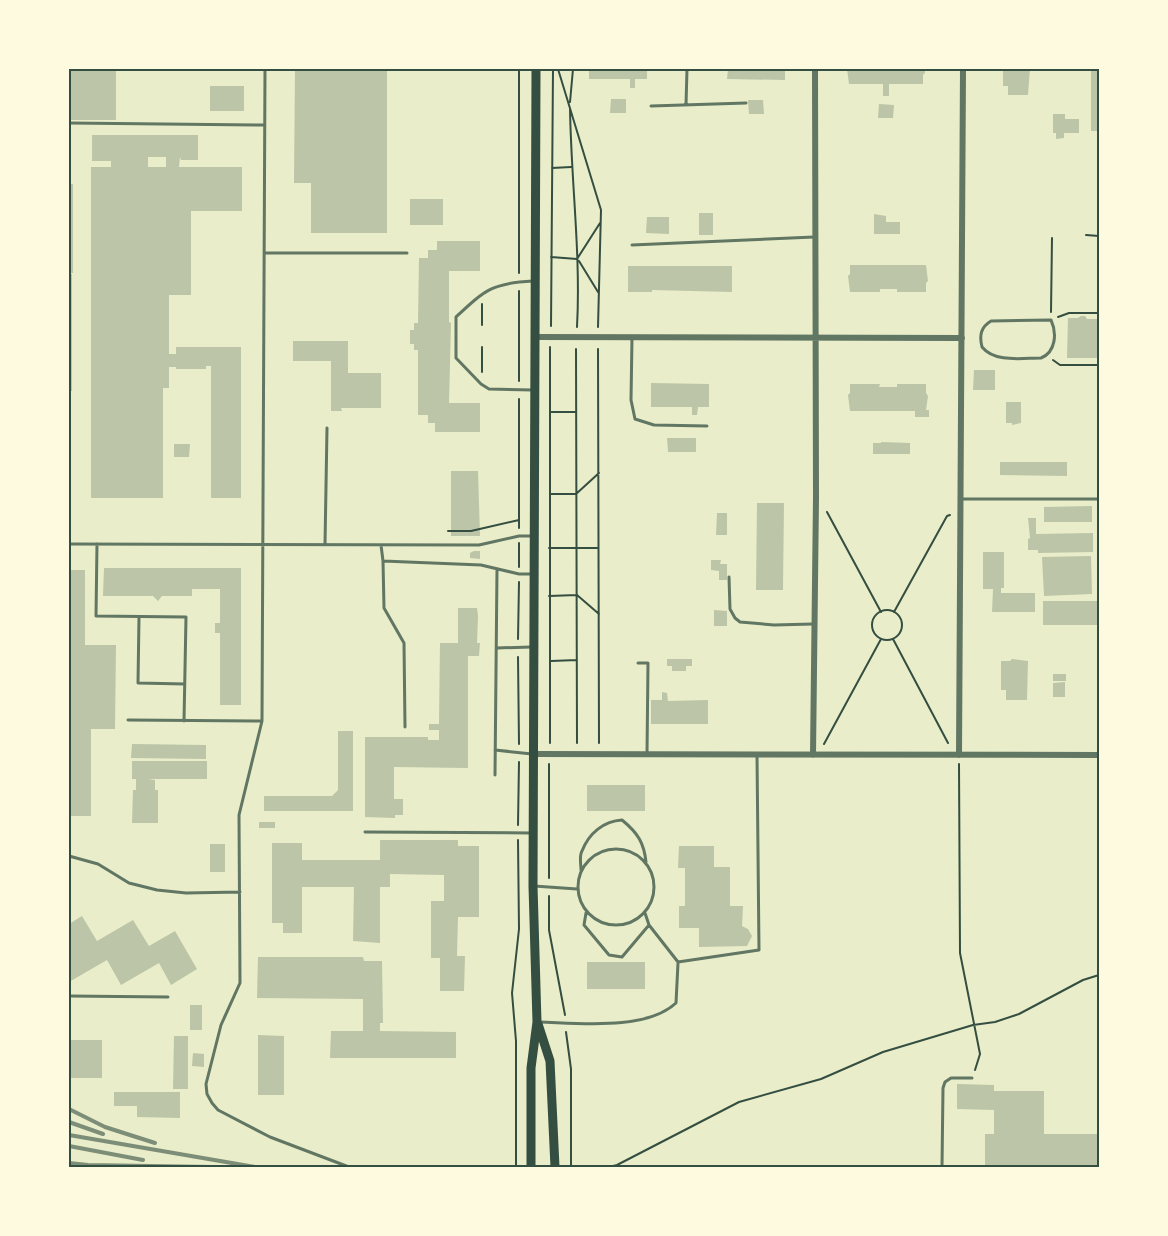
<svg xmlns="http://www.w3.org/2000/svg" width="1168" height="1236" font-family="Bitter,serif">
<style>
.building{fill:#bcc5a7;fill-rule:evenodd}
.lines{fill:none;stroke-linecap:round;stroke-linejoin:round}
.path{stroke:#344e41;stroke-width:2}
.service{stroke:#617663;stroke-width:3}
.minor{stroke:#617663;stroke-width:6}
.secondary{stroke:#344e41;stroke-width:9}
.rail{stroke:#7c8e77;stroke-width:4}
.neatline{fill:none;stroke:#344e41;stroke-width:2}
</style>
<rect width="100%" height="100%" fill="#e9edc9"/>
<path class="building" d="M69 69H116V120H69Z
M295 69H387V233H311V183H294Z
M589 69H647V79H635V88H630V79H589Z
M728 69H785V80L727 79Z
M847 69H925V73L923 75V84H889V96H883V84H849Z
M1003 69H1030L1028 95H1008V86H1003Z
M1091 69H1099V131H1091Z
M210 86H244V111H210Z
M611 99H626V113H610Z
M748 100H763L764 114H749Z
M879 104 894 105 893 118H878Z
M1053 114H1065V119H1079V133H1064V138L1056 139V133H1053Z
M92 135H198V160H181L180 157 179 167H242V211H191V295H169V354H176V347H241V498H211V366H206V369H176V367H169V388H163V498H91V167H111V161H92ZM148 157H166V167H148Z
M69 184H73V273H69Z
M410 199H443V225H410Z
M699 213H713V235H699Z
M874 214 886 216V222H900V234H874Z
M647 217H669V234L646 233Z
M437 241H480V271H449V322L451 323 449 403H480V432H435V423H428V415H418V350H414V344H410V330H414V323H418L419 258H428V250H437Z
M850 265H926L928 281 926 283V292H897V289H880V292H850L848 276 850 274Z
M628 266H732V292L652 290V292H628Z
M69 274H72V391H69Z
M1081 316H1085L1087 319H1098V358H1067L1068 318H1078Z
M293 341H348V373H381V408H341L342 411H331V361H293Z
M974 370H995V390H973Z
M651 383 709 384V407H698L697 415H692V407H651Z
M850 384H880L879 387H897V384H926V393L928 396 926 410H929V417H915V411H850L848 395 850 393Z
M1006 402H1021V423L1012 425V423H1006Z
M667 438H696V452H668Z
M881 442 910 443V454H873V443H881Z
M174 444H190L189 457H174Z
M1000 462H1067V476L1000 475Z
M451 471H478L480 536H451Z
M757 503H784L783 590H756Z
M1092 506V522H1044V507Z
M717 513H727V535H716Z
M1028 518H1036V534L1093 533V552L1038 553V550H1028V539L1030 538Z
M474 551H480V559L470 558V553Z
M983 552H1004V588H1001V593H1035V612H992L993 589H983Z
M1091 556 1092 594 1044 596 1042 557Z
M711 560H721L720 564H727V580H719V571L711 570Z
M104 568H241V705H220V633H215V623H220V589H192V596H162L158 601 153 596H103Z
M69 570H85V645H116L115 729H91V816H69Z
M1043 601H1099V625H1043Z
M458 608H477L478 616 477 643H480L479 656H468V768L394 767V799H403V815H395V818L365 817V737H428V740H439V730H429V724H439L440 643H458Z
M714 610 727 611V626H714Z
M667 659H692V666H686V671H672V666H667Z
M1012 659 1028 661 1027 700H1006V690H1001V661H1010Z
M1053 674H1066V681H1053Z
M1065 682V697H1053V683Z
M662 692 667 693 668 701 708 700V724H651V700H662Z
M338 731H353V811H264V796H332L338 790Z
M132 744 206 745V759L131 758Z
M132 761H207V779H148L155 780V790H158V823H132L133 790H136V779H132Z
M587 785H645V811H587Z
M259 822H275V828H259Z
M380 840H458V846H479V917H458L457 956H465L464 991H440V958H431V901H444V875L390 874V887H380V943L353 941 354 887H302V933H283V923H272V843H302V860H380Z
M210 844H225V872H210Z
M679 846H714V867H730V906H743L742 926 748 929 752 936 747 946 699 947V928H679V906H685V868H678Z
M82 916 97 941 133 920 149 946 175 931 197 969 171 985 159 963 121 985 107 960 69 982V924Z
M258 957H363L364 961H382L383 1023H380V1031L456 1032V1058H330L331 1031H363V999L257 998Z
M587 962H645V989H587Z
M190 1005H202V1030H190Z
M258 1035 284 1036V1095H258Z
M174 1036H188V1089H173Z
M71 1040H102V1078H71Z
M193 1053 204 1054V1067L192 1066Z
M957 1084 994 1085V1091H1044V1134H1099V1167H985V1134H994V1110L957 1109Z
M114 1092H180V1118L137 1117V1106H114Z"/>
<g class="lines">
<path class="path" d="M519 69V273
M558 69 601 210 598 327
M570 102 573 69
M570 108C571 181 581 254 577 327
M552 168 571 167
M1086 235 1099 236
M551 257 577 259
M577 259 600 223
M579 261 598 292
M1051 312 1052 238
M1058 317 1069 313H1099
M482 325V304
M551 326 553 69
M576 349 577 743
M598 349 599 743
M1053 360 1060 365H1099
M482 372V347
M519 381V291
M550 412H576
M550 494H576L599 473
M827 512 881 612
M519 528V399
M448 531H471L519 520
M549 548H597
M519 567V543
M549 596 577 595 599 614
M872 625a15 15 0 1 1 30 0a15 15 0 1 1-30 0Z
M894 612 947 516 950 515
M518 639 519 582
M893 639 948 743
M518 657 519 744
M551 661 577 660
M550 743V347
M824 744 881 639
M549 764V878
M959 764 960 953 980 1054 975 1070
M518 825 519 762
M549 896V930L565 1015
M566 1032 571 1069V1167
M516 1167V1041L512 993 519 929 518 840
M609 1167 617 1165 739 1102 821 1079 883 1052 973 1025 995 1022 1019 1014 1083 980 1099 975"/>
<path class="service" d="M265 69 262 721 239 815 240 983 221 1025 206 1084 207 1094 212 1103 218 1110 270 1137 349 1167
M686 105 687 69
M651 106 746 103
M69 123 265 125
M632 245 814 237
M265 253H407
M1051 320C1057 333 1056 352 1041 358 1022 358 995 363 982 347 979 335 981 327 991 321Z
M632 338 631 400 635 419 654 425 707 426
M533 390 489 389 481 384 456 358V317C485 290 492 283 533 281
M961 499H1099
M69 544 479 545 519 536H531
M97 544 96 616 186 617 184 721
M325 545 327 428
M381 545 383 561 481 565 519 574H532
M383 561 384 608 404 643 405 727
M729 577 730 609 735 618 740 622 774 625 813 624
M139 617 138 683 185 684
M497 648 531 647
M638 663H648L647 754
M128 720 262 721
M495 750 532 754
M495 775 497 569
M365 832 531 833
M578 887a38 38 0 1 1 76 0a38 38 0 1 1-76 0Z
M69 856 98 864 129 883 157 890 186 893 240 892
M581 870C581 864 579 856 582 851 589 833 604 821 622 820 638 833 644 843 646 862
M534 886 577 889
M586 913 584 925 609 955 622 957 649 925
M645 913 649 925 678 962 759 950 757 755
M69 996 168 997
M539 1022C578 1023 646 1031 676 1003L678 963
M942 1167 943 1088 945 1082 951 1078H972"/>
<path class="minor" d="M535 337 962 338
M534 754 1099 755
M813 755 816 497 815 69
M959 755 963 69"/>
<path class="secondary" d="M538 1024 550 1061 555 1167
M531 1167V1068L537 1022 533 886 536 69"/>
<path class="rail" d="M69 1109 105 1127 155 1143
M69 1122 103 1134
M69 1135 255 1167
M69 1146 143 1160
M69 1163 88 1165 212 1167"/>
</g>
<rect width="1168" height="1236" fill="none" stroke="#fefae0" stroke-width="141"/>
<rect x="70" y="70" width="1028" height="1096" class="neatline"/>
</svg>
